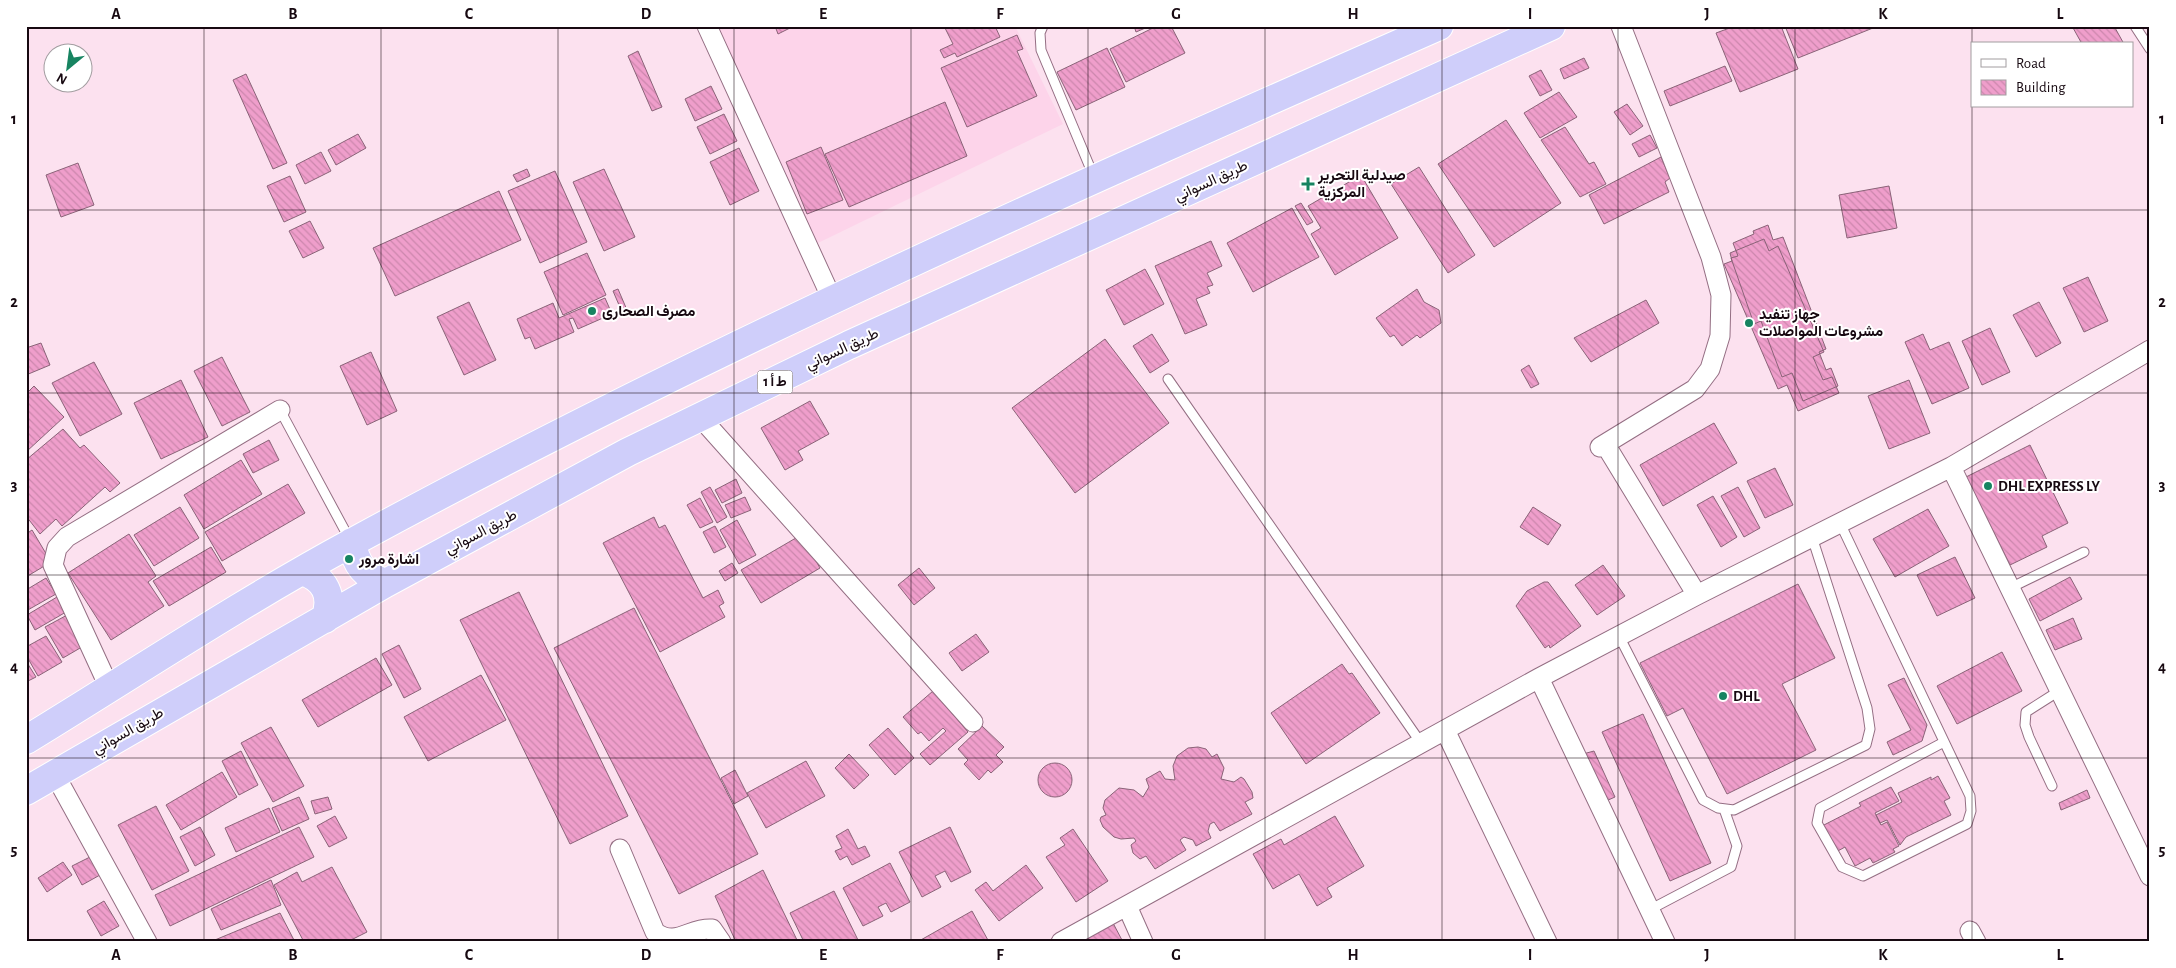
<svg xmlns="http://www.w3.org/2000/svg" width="2176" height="968" font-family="'Alegreya Sans',Vazirmatn,sans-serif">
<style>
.built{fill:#fdd4ea}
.building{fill:url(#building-back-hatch);stroke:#8a6378}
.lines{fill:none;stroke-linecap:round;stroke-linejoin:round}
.service-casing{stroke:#946e83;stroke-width:11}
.minor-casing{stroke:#946e83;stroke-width:21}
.trunk-casing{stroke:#fff;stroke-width:30}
.service{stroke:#fff;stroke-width:9}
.minor{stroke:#fff;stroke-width:19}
.trunk{stroke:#cfcefa;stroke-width:28}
.grid{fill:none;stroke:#170911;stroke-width:1;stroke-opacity:0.55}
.poi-dot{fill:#178461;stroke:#fff;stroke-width:2}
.labels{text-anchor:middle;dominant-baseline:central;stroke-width:4;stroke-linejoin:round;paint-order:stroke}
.shield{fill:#fff;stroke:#5d5358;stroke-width:1}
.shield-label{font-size:14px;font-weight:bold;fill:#170911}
.poi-label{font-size:15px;font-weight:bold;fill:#170911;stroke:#fff;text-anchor:start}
.street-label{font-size:15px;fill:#170911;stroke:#fff}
.neatline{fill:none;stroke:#170911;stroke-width:2}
.grid-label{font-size:16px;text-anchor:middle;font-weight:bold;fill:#170911}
</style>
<defs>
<pattern id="building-back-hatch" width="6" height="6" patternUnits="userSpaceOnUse" patternTransform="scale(1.25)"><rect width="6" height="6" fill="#ef9ecb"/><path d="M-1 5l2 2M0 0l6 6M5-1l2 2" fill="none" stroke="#cc87ad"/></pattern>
</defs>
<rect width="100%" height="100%" fill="#fce1ef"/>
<path class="built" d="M711 26H1015L1063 124 818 243Z"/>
<path class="building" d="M775 26H794L778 34Z
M944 26H995L1000 37 957 57 955 53 944 58 940 50 953 44Z
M1134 26H1150L1136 32Z
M1157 26H1171L1185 53 1126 82 1110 49Z
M1735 26H1781L1798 69 1740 92 1716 33Z
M1785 26H1878L1798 58Z
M2072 26H2114L2124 44H2082Z
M1017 35 1023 49 1017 51 1037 96 967 127 941 68Z
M1107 48 1125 87 1076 110 1057 72Z
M638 51 662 107 652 111 628 56Z
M1584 58 1589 68 1564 79 1560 69Z
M1725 66 1732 81 1670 106 1664 91Z
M1541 70 1552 90 1540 96 1529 76Z
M246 74 287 163 273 169 233 80Z
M711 86 722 109 695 121 685 99Z
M1559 92 1577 117 1540 138 1524 113Z
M945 102 967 156 849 207 825 154Z
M1627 104 1643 126 1630 135 1614 112Z
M724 114 737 141 710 154 697 127Z
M1506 120 1561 203 1494 247 1438 164Z
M1565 127 1589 164 1594 162 1606 184 1580 197 1541 140Z
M358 134 366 148 336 165 328 150Z
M1650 135 1657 148 1639 157 1632 144Z
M821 147 843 200 807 214 786 162Z
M739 148 759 191 730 205 710 162Z
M321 152 331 171 305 184 296 165Z
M1661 157 1670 178 1665 182 1669 192 1604 224 1589 195Z
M78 163 94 205 61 217 46 175Z
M1419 167 1475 255 1448 273 1391 184Z
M527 169 530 176 517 182 513 175Z
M604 169 635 237 604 251 573 182Z
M555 171 587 242 540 263 508 191Z
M1361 175 1398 238 1335 275 1311 234 1321 228 1308 206Z
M290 176 306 212 284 222 267 186Z
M1889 186 1897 228 1847 238 1839 195Z
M499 191 521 240 395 296 373 248Z
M1301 203 1313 222 1307 225 1295 206Z
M1292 208 1319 257 1253 292 1227 243Z
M310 221 324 248 303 258 289 231Z
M1768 225 1773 240 1783 237 1826 349 1819 352 1826 370 1831 368 1838 386 1803 401 1792 373 1782 377 1761 321 1754 324 1731 258 1738 256 1733 243 1754 234 1753 231Z
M1764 239 1769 251 1778 246 1824 352 1813 357 1823 380 1832 377 1839 393 1798 411 1787 385 1778 389 1724 264 1732 261 1730 253Z
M1211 241 1222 266 1207 273 1213 285 1207 287 1210 293 1196 299 1207 325 1185 334 1155 266Z
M587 253 606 295 563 315 544 272Z
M1145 269 1164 304 1124 325 1106 290Z
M2088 277 2108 321 2084 332 2063 288Z
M618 289 627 310 622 312 613 291Z
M1417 289 1424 302 1439 310 1441 323 1420 338 1417 335 1402 346 1394 335 1390 337 1376 318Z
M605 298 612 314 578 329 573 318 569 319 574 332 535 349 530 337 525 339 517 319 553 303 559 318Z
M1646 300 1659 323 1591 362 1574 338Z
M469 302 496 360 464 375 437 317Z
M2039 302 2061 343 2036 357 2013 315Z
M1990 328 2010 372 1982 385 1962 341Z
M1152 334 1169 361 1150 373 1133 346Z
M1923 334 1930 350 1949 342 1969 388 1932 404 1905 342Z
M1105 339 1169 423 1075 493 1012 408Z
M41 343 50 365 26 375V348Z
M371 352 397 411 367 425 340 366Z
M222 357 250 412 222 426 194 371Z
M94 362 122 414 80 436 52 383Z
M1529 365 1539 384 1531 388 1521 370Z
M181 380 208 437 161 459 134 403Z
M1909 380 1930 433 1889 449 1868 396Z
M34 386 64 417 26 452V394Z
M810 401 829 434 798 451 803 460 785 470 761 428Z
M1714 423 1737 463 1663 506 1640 465Z
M63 429 80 448 84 445 120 483 110 492 105 487 62 526 56 519 40 534 26 516V460Z
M269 440 279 460 253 473 243 454Z
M2030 445 2068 523 2042 536 2047 547 2010 565 1966 477Z
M241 460 262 494 204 529 184 495Z
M1775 468 1793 505 1765 518 1747 481Z
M736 479 742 493 722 503 715 490Z
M288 484 305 513 222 561 205 532Z
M710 487 727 517 717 523 701 492Z
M1738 487 1760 528 1744 537 1721 496Z
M1713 496 1737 537 1721 547 1697 505Z
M745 497 751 510 731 518 725 505Z
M700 498 713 522 700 528 687 505Z
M180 507 199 538 154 566 134 535Z
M1533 507 1561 525 1548 545 1520 527Z
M1928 509 1949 546 1895 577 1873 539Z
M654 517 659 528 665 525 703 598 718 590 724 603 719 606 725 617 660 652 603 543Z
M737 520 756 555 739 564 720 530Z
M715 526 726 547 714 553 703 532Z
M32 530 51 562 26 577V534Z
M129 534 156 576 148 582 164 606 111 640 68 573Z
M801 535 820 568 761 603 741 570Z
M211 547 226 572 169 606 153 581Z
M1955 557 1975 598 1937 616 1917 575Z
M732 563 738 573 725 581 719 571Z
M1603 565 1625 596 1597 615 1575 585Z
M919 568 935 588 914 605 898 585Z
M2070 577 2082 599 2040 621 2029 599Z
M46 578 56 594 26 611V590Z
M1544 582H1548L1581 626 1550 648 1549 645 1545 648 1516 606 1527 591Z
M1798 584 1835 658 1782 684 1816 750 1727 794 1683 708 1667 716 1640 663Z
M519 592 628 816 570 844 460 620Z
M57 597 66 612 35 630 27 615Z
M634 608 758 854 679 894 554 648Z
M69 614 87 644 63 658 45 627Z
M2073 618 2082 639 2055 650 2046 630Z
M976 634 989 652 962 671 949 653Z
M46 636 62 662 38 676 26 655V647Z
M399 645 421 689 404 698 382 654Z
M2002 652 2022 691 1957 724 1937 686Z
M376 658 392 685 318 727 302 700Z
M26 661 36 677 26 682Z
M1342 664 1349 674 1352 673 1380 713 1306 764 1271 713Z
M481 675 506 720 428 761 404 717Z
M1904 678 1927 725 1922 741 1893 755 1887 742 1911 730 1888 685Z
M933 691 968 732 930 765 920 754 946 731 943 728 929 741 921 732 918 734 903 717Z
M1643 714 1711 863 1670 881 1602 732Z
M982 726 1004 747 996 755 1003 762 991 773 988 770 979 780 964 764 968 760 958 749Z
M271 727 304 786 273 802 241 743Z
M888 728 914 758 895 775 869 745Z
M1198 747 1206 749 1212 757 1217 754 1224 768 1221 779 1234 782 1241 777 1244 779 1252 792 1253 798 1245 802 1252 814 1220 831 1214 822 1210 824 1208 831 1211 838 1196 846 1193 840 1184 837 1180 840 1186 850 1155 869 1146 856 1140 859 1133 853 1131 845 1136 841 1134 838 1121 839 1114 837 1103 827 1100 820 1101 817 1106 815 1103 808 1105 800 1119 788 1134 790 1143 797 1149 787 1146 779 1160 771 1165 779 1175 780 1173 766 1177 756 1188 748Z
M241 751 258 785 239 795 222 761Z
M1594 751 1615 797 1606 801 1583 754Z
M849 754 869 775 854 789 835 768Z
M806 761 825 796 766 828 747 793Z
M1038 780a17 17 0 1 1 34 0a17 17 0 1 1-34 0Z
M735 770 748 796 734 804 721 778Z
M222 772 237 797 181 830 166 805Z
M1938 776 1950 798 1944 801 1951 815 1906 837 1900 845 1887 820 1880 823 1876 815 1902 802 1898 793 1931 777V780Z
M1891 787 1899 801 1875 813 1881 825 1887 822 1899 846 1893 849 1895 852 1873 863 1870 858 1855 866 1845 847 1836 852 1822 826 1861 806 1859 803Z
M2087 790 2090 798 2061 810 2059 803Z
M299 797 309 819 282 831 272 808Z
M328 797 332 809 315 814 311 801Z
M156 806 189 871 152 890 118 825Z
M269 808 280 832 236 852 225 828Z
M335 816 347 838 329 847 317 826Z
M1335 816 1364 866 1327 888 1332 897 1317 906 1299 874 1273 889 1253 854 1281 839 1284 845Z
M200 827 215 855 195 866 180 837Z
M299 827 314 857 170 926 155 895Z
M950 827 971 872 951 882 945 871 935 876 941 887 922 897 899 852Z
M848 829 858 849 865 846 870 856 852 865 847 856 840 860 835 851 842 848 836 836Z
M1073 829 1108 881 1076 902 1046 857 1065 845 1060 838Z
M90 857 100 875 82 885 72 866Z
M63 862 72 875 47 892 38 878Z
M890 863 910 902 891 912 886 903 878 907 883 916 863 926 843 888Z
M1026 865 1043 888 999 921 975 890 986 882 993 891Z
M332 867 367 932 347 942H304L274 885 297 872 302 882Z
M763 870 798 942H736L715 896Z
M271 880 281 905 221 930 211 909Z
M834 891 859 942H804L790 913Z
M104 901 119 926 101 936 87 911Z
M972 911 989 942H919V941Z
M280 913 295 942H210Z
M1113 923 1123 942H1077Z"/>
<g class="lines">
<defs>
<path id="service" d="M1043 26 1040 33 1041 50 1094 177
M2135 26 2150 49
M1168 379 1421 743
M280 410 350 540
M1840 523 1970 796 1971 811 1967 824 1863 876 1842 867 1817 823 1820 808 1944 742
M2010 588 2084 552
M1619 636 1703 800 1718 808 1734 810 1866 745 1870 729 1867 708 1812 537
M2052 786 2029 737 2025 725 2026 712 2059 691
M1651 909 1731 867 1737 846 1724 809"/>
<path id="minor" d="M707 26 832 299
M701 418 973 722
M1605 444 1697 595
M1600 447 1695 389 1710 369 1720 336 1721 295 1711 257 1621 26
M1951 467 2150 876
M1539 678 1665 942
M110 689 53 565 57 548 67 537 280 410
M1445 730 1547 942
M54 773 147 942
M620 849 655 932C676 948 690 927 712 929L721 942
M1127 906 1143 942
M1970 931 1976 942
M1061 942 1539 678 1697 595 1951 467 2150 350"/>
<path id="trunk" d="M352 542C355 564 365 577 386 583
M302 571C325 578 334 596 325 619
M26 740C134 674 242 602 353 542 705 350 1072 188 1439 26
M26 791 386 583 628 452 849 345 1551 26"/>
</defs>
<use href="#service" class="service-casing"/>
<use href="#minor" class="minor-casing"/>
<use href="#trunk" class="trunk-casing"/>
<use href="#service" class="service"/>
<use href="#minor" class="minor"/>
<use href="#trunk" class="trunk"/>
</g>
<path class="grid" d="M204 26V942M381 26V942M558 26V942M734 26V942M911 26V942M1088 26V942M1265 26V942M1442 26V942M1618 26V942M1795 26V942M1972 26V942M26 210H2150M26 393H2150M26 575H2150M26 758H2150"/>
<g class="poi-dot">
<path d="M1305.5 176.5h5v5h5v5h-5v5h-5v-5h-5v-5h5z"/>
<circle cx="592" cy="311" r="5"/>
<circle cx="1749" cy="323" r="5"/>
<circle cx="1988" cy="486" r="5"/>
<circle cx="349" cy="559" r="5"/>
<circle cx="1723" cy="696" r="5"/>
</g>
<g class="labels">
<rect class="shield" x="757.5" y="370.5" width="35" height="23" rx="4"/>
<g class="shield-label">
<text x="775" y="382">ط أ 1</text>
</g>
<g class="poi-label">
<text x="1318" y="175">صيدلية التحرير<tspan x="1318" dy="17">المركزية</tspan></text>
<text x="602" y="311">مصرف الصحارى</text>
<text x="1759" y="314">جهاز تنفيد<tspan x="1759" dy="17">مشروعات المواصلات</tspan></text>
<text x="1998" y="486">DHL EXPRESS LY</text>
<text x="359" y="559">اشارة مرور</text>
<text x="1733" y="696">DHL</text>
</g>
<g class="street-label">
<text transform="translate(1211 181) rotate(-25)">طريق السواني</text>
<text transform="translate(842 349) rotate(-25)">طريق السواني</text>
<text transform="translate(481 532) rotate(-28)">طريق السواني</text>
<text transform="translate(128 731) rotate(-30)">طريق السواني</text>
</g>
</g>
<rect width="2176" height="968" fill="none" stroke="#ffffff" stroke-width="55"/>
<rect x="1971" y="42" width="162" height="65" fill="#ffffff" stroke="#a29da0"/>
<rect x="1981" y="59" width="25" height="8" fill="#ffffff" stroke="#a29da0"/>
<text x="2016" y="68" font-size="15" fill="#170911">Road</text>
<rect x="1981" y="80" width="25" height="15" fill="url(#building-back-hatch)" stroke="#a29da0"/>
<text x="2016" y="92" font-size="15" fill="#170911">Building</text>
<g transform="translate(68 68) rotate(209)"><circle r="24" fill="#ffffff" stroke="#a29da0"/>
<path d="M0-4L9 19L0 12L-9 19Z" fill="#178461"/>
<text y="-8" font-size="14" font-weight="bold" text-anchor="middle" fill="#170911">N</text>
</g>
<rect x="28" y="28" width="2120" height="912" class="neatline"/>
<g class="grid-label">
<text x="116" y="19">A</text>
<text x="293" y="19">B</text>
<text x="469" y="19">C</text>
<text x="646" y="19">D</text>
<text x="823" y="19">E</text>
<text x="1000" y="19">F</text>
<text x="1176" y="19">G</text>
<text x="1353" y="19">H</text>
<text x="1530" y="19">I</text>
<text x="1707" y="19">J</text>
<text x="1883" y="19">K</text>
<text x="2060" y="19">L</text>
<text x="14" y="124">1</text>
<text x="2162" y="124">1</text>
<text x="14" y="307">2</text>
<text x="2162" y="307">2</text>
<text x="14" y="490">3</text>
<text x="2162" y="490">3</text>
<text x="14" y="672">4</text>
<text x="2162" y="672">4</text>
<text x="14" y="855">5</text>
<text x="2162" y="855">5</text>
<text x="116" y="960">A</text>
<text x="293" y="960">B</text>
<text x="469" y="960">C</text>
<text x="646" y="960">D</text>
<text x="823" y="960">E</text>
<text x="1000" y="960">F</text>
<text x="1176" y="960">G</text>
<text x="1353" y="960">H</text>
<text x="1530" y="960">I</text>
<text x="1707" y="960">J</text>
<text x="1883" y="960">K</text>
<text x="2060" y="960">L</text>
</g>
</svg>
